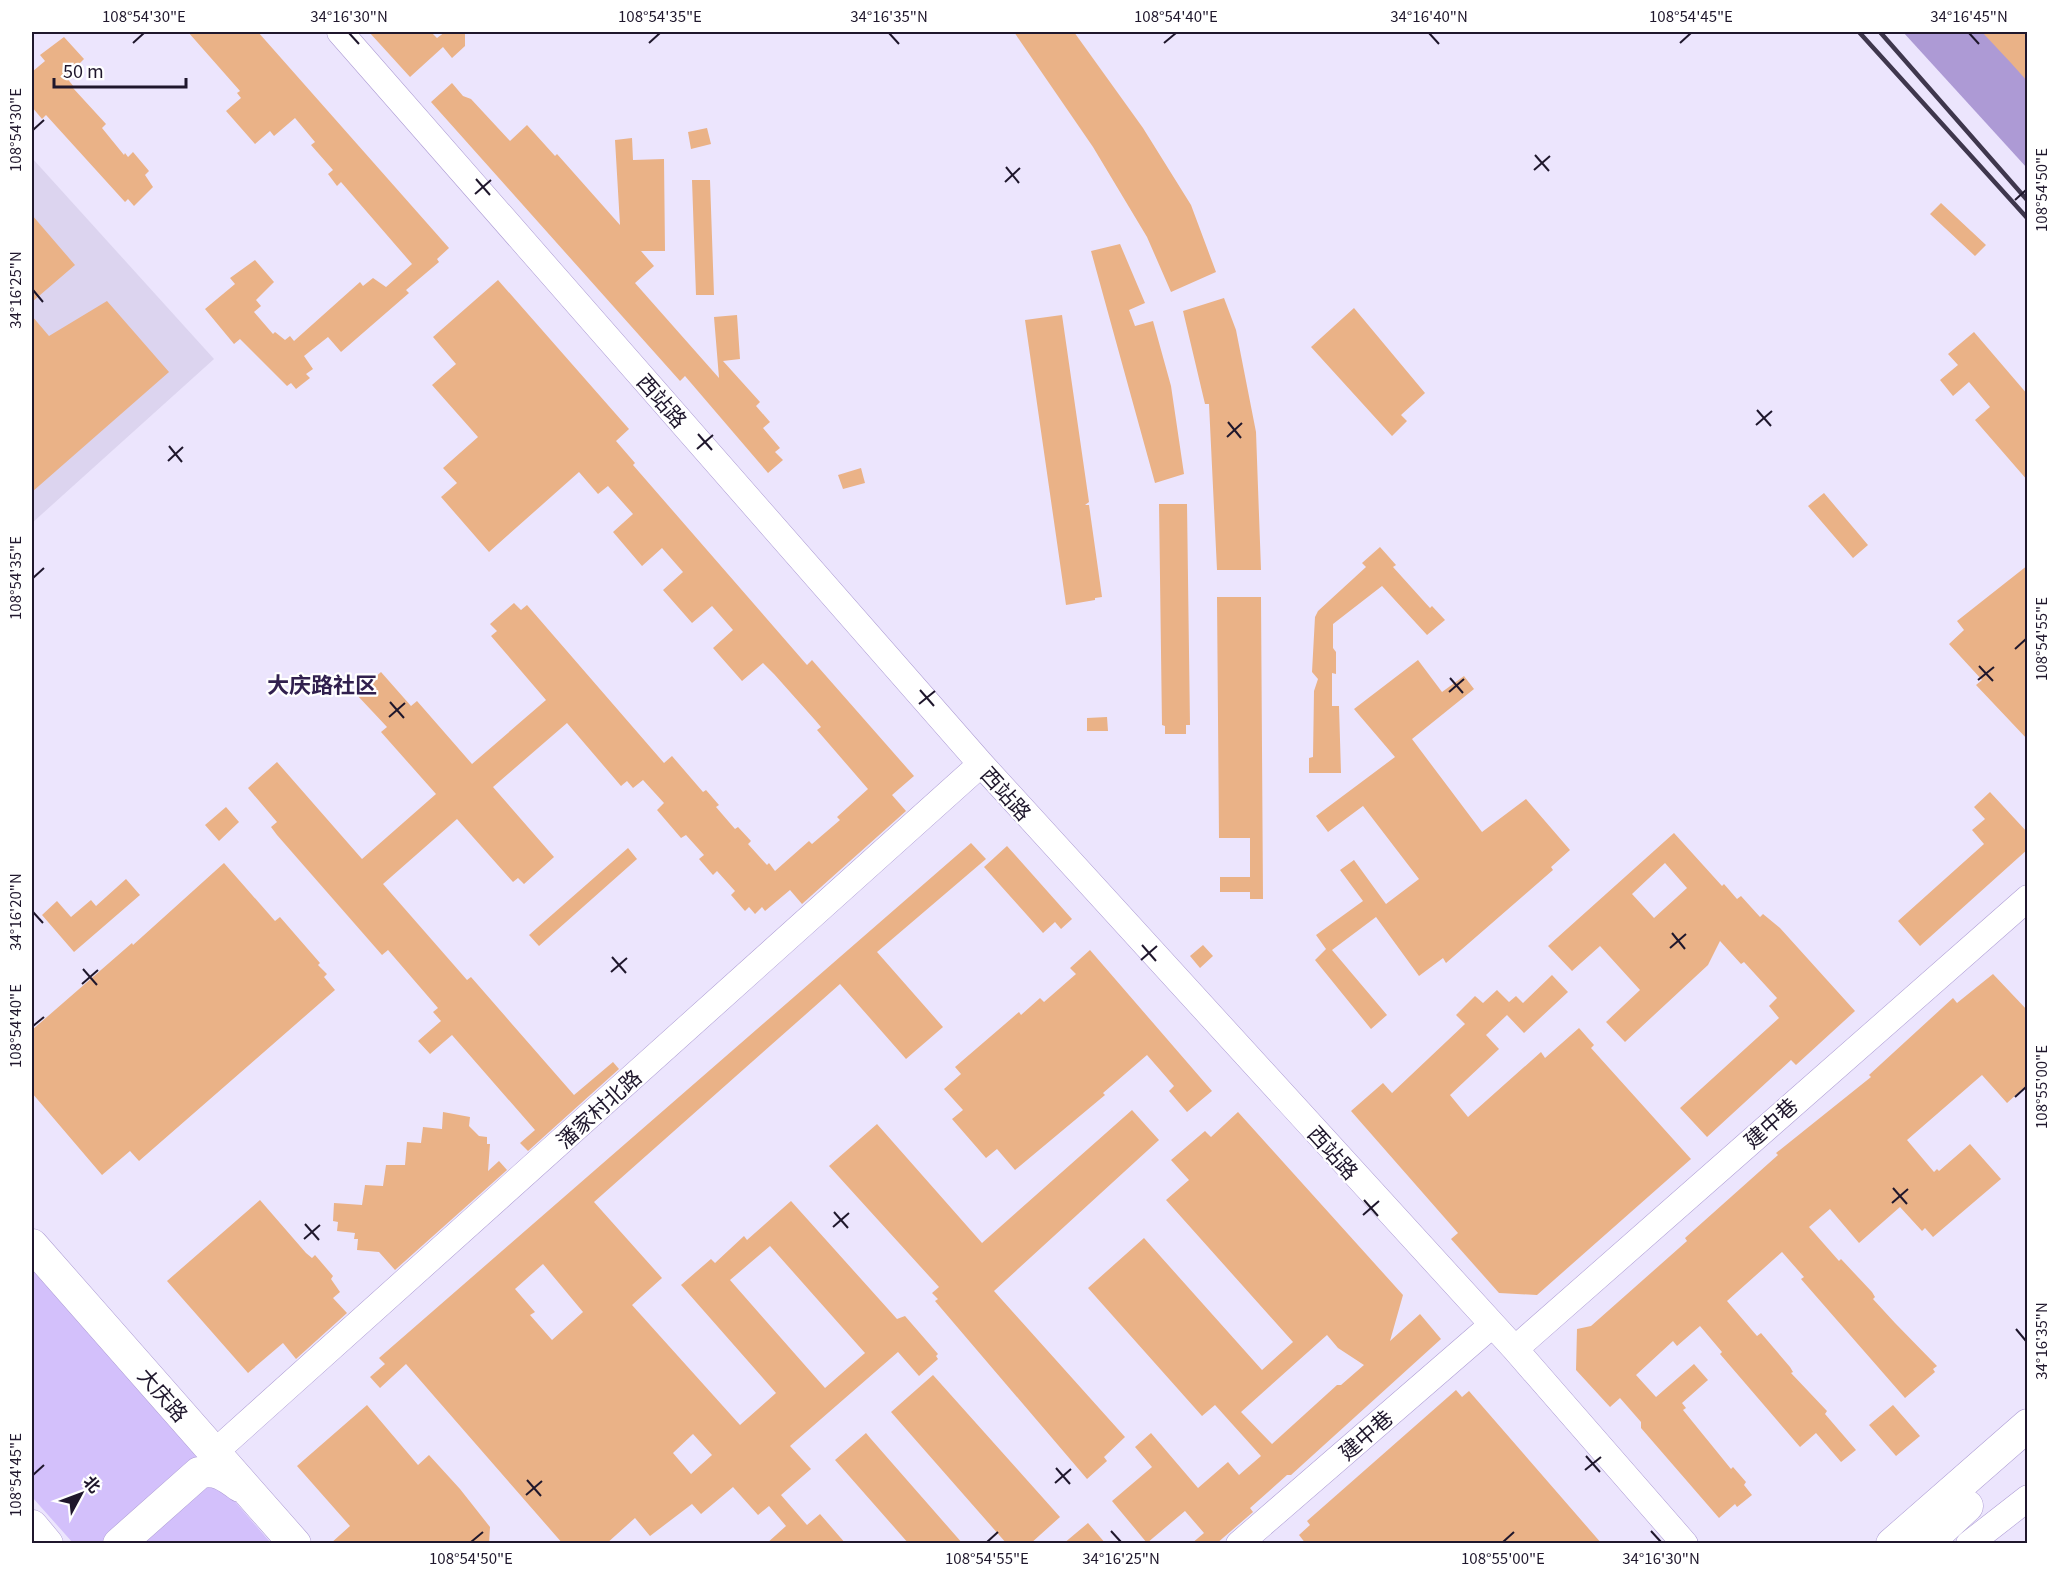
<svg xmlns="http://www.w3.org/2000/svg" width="2059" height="1575" font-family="Georgia,'Noto Sans SC',serif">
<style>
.built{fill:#dcd4ef}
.green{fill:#d3c0fb}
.forest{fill:#ad9ad5}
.building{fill:#eab287;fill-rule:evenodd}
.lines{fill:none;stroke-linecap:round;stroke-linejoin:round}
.minor-casing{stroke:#ad9cd4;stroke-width:27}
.major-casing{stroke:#ad9cd4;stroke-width:33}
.minor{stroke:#fff;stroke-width:26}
.major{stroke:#fff;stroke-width:32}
.rail{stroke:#3f374d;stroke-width:4.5}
.ticks{fill:none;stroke:#1f172c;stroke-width:2}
.labels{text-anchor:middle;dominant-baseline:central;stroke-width:4.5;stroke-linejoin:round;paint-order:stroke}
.street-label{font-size:21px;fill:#1f172c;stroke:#fff}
.neighbourhood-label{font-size:22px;font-weight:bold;fill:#31204e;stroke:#fff}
.neatline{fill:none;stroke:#1f172c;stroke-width:2}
.ticks-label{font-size:15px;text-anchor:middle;fill:#1f172c}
</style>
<rect width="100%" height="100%" fill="#ece5fd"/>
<path class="built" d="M32 158 214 359 32 523Z"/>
<path class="green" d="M32 1261 190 1439 194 1454 271 1543H73L32 1497Z"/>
<path class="forest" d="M1903 32H1986L2027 77V168Z"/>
<path class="building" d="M188 32H258L449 248 437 259 439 262 406 290 409 293 341 352 328 337 304 356 313 369 306 374 310 378 296 389 291 383 287 386 240 339 234 344 205 309 235 284 230 278 255 260 274 282 256 300 261 306 254 312 273 334 275 332 285 340 290 336 294 341 360 282 363 286 373 278 386 287 412 264 341 182 337 186 328 174 333 170 311 145 315 142 295 118 274 136 270 131 255 144 226 111 241 98 237 93 240 91Z
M369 32H431L437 38 445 32H465V46L452 58 443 47 410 77Z
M1014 32H1074L1143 128 1191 205 1216 272 1171 292 1147 237 1093 147Z
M1982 32H2028V82L2011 63Z
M64 37 84 59 66 77 74 87 73 88 106 124 102 128 124 155 125 153 128 157 133 152 149 171 145 175 153 187 134 206 128 199 125 202 46 115 42 119 32 107V72L45 61 40 55Z
M452 83 463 96 471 99 510 141 527 125 555 156 557 154 620 225 615 140 632 138 633 160 664 159 665 251H641L654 266 635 283 719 378 714 317 737 315 740 359 723 361 760 402 756 406 770 422 763 428 780 448 775 452 783 460 768 473 685 376 680 381 431 102Z
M707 128 711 144 691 149 688 132Z
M692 180H710L714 295H696Z
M1941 203 1986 245 1975 256 1930 214Z
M32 215 75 265 32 302Z
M1120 244 1145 303 1129 310 1135 326 1153 321 1171 386 1184 474 1155 483 1091 251Z
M498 280 629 429 616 441 635 463 633 465 807 665 812 660 914 776 892 795 906 811 802 904 790 890 765 911 762 907 755 914 749 907 745 911 731 895 735 891 717 871 713 875 699 859 704 855 686 835 681 838 657 810 664 803 643 780 633 788 627 781 621 786 567 723 493 787 554 857 524 884 518 878 513 882 457 819 383 884 467 980 471 977 574 1095 613 1062 619 1069 528 1151 520 1143 535 1130 452 1035 430 1054 418 1041 441 1021 433 1012 438 1008 388 950 382 955 277 835 271 827 277 822 248 788 277 762 362 859 436 794 381 732 387 727 356 694 381 672 411 706 417 701 472 764 546 700 491 636 497 631 490 624 514 603 521 610 527 605 664 763 672 756 703 792 706 790 719 805 716 807 735 829 738 827 751 841 748 844 767 865 769 863 775 871 809 841 812 844 840 820 837 817 868 789 817 730 821 727 815 720 774 674 763 663 742 681 713 648 733 630 712 606 692 623 663 590 683 572 662 548 642 566 613 532 633 514 608 486 598 494 579 472 489 552 441 497 457 483 443 468 478 437 432 385 456 364 433 337Z
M1224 298 1236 330 1256 432 1261 570H1217L1209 404H1205L1183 311Z
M107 301 169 372 32 492V316L49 336Z
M1354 308 1425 393 1401 415 1407 421 1392 436 1311 347Z
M1062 315 1089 502 1085 505H1089L1102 597 1095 598V600L1066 605 1025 320Z
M1974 332 2028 395V481L1975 420 1990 407 1969 382 1953 396 1940 380 1958 365 1948 354Z
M861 468 865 483 843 489 838 475Z
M1824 493 1868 545 1853 558 1808 506Z
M1159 504H1187L1190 725H1186V734H1165V726L1162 725Z
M1380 547 1396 565 1393 567 1430 608 1432 606 1445 620 1427 635 1382 586 1333 624V648L1336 652V674L1332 673V706H1339L1341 773H1309V758L1313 757 1314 691 1318 679 1312 672 1315 617 1318 611 1366 567 1362 563Z
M2028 565V740L1976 685 1982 680 1949 644 1964 630 1957 621Z
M1217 597H1261L1263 899H1250V892H1220V877H1250V838H1219Z
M1418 660 1442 692 1464 676 1474 689 1412 739 1482 832 1526 799 1570 850 1551 867 1553 870 1446 963 1443 958 1419 976 1376 917 1332 950 1387 1015 1371 1029 1315 960 1326 949 1316 935 1363 901 1340 870 1354 860 1386 904 1419 879 1363 806 1328 832 1316 816 1395 757 1354 709Z
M1107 717 1108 731H1087V718Z
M1990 792 2028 833V849L1920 946 1898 921 1984 844 1972 830 1985 819 1974 807Z
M226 807 239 822 219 841 205 825Z
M1674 833 1722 886 1724 884 1737 899 1741 896 1760 917 1763 914 1780 928 1855 1011 1796 1065 1791 1060 1707 1137 1680 1108 1779 1018 1769 1006 1777 998 1744 962 1741 964 1720 941 1708 965 1625 1042 1606 1022 1640 990 1600 946 1572 971 1548 946ZM1665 863 1687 888 1654 918 1632 894Z
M971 843 986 859 877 952 943 1027 906 1059 840 984 594 1202 662 1278 632 1305 740 1425 776 1393 681 1285 711 1259 715 1263 744 1236 747 1240 791 1201 897 1319 905 1316 938 1354 936 1356 938 1359 919 1376 898 1352 790 1446 811 1469 781 1495 807 1525 820 1514 846 1544H766L786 1526 769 1506 758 1515 733 1487 701 1514 692 1504 650 1536 635 1518 606 1544H563L406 1364 380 1388 370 1377 385 1364 379 1358ZM770 1246 865 1353 825 1388 730 1280ZM543 1264 583 1312 552 1340 530 1315 535 1312 515 1289ZM693 1434 712 1455 691 1474 673 1453Z
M1007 846 1072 919 1061 929 1055 922 1043 933 984 867Z
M628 848 637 859 539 946 529 935Z
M224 863 275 921 280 917 320 963 318 965 327 974 324 977 335 990 139 1161 130 1151 102 1175 32 1093V1030L132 943 133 945Z
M126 879 140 895 74 952 42 915 57 901 71 917 91 900 96 906Z
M1203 945 1213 956 1200 968 1190 956Z
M1090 950 1212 1091 1187 1112 1169 1091 1174 1086 1147 1055 1103 1093 1105 1095 1015 1170 997 1149 986 1158 952 1119 963 1110 944 1089 961 1074 955 1067 1019 1012 1021 1015 1040 998 1044 1002 1076 974 1070 968Z
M1993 974 2028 1011V1084L2007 1103 1982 1075 1907 1140 1934 1172 1937 1169 1939 1171 1970 1144 2001 1179 1933 1237 1925 1228 1922 1231 1900 1207 1859 1243 1830 1209 1809 1227 1839 1261 1841 1259 1872 1292 1875 1297 1873 1299 1895 1323 1937 1366 1933 1369 1935 1372 1905 1398 1801 1279 1804 1277 1782 1252 1727 1301 1757 1336 1761 1333 1790 1367 1793 1372 1791 1373 1827 1411 1825 1414 1856 1450 1841 1462 1816 1433 1800 1447 1720 1354 1722 1352 1700 1326 1677 1346 1673 1341 1636 1375 1656 1397 1694 1364 1708 1380 1682 1403 1686 1408 1683 1410 1731 1469 1733 1467 1746 1482 1744 1485 1752 1495 1737 1507 1735 1504 1719 1518 1641 1428V1422L1620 1398 1610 1407 1576 1370 1577 1329 1591 1326 1687 1241 1685 1238 1778 1155 1776 1153 1871 1077 1869 1075 1953 998 1957 1003Z
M1552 975 1568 992 1524 1033 1507 1015 1486 1035 1499 1049 1450 1095 1468 1117 1541 1052 1545 1058 1579 1028 1594 1045 1591 1048 1691 1159 1537 1295 1499 1293 1451 1239 1458 1233 1351 1111 1383 1083 1392 1093 1465 1024 1456 1015 1475 996 1483 1003 1497 990 1509 1002 1516 996 1523 1003Z
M1132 1110 1159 1140 994 1291 1125 1437 1104 1457 1107 1461 1087 1479 935 1301 938 1299 932 1293 939 1287 829 1166 877 1124 982 1243Z
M443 1112 470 1117 469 1126 479 1136 487 1137V1144H490L488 1171 499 1161 507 1170 395 1270 379 1252 357 1250 358 1239H354L355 1233 337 1231 338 1222 333 1221 334 1203 362 1205 365 1185 383 1186 386 1165H405L407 1142 421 1143 423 1127 442 1129Z
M1238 1112 1403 1295 1390 1341 1420 1314 1441 1339 1291 1475H1287L1250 1508 1253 1512 1216 1544H1191L1204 1533 1185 1511 1147 1543 1112 1501 1152 1467 1135 1447 1151 1433 1198 1488 1228 1462 1239 1475 1261 1456 1215 1405 1202 1416 1088 1288 1144 1238 1262 1370 1293 1342 1166 1200 1189 1180 1171 1160 1205 1131 1211 1137ZM1327 1335 1338 1348 1364 1365 1341 1385H1337L1272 1444 1241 1412Z
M260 1200 306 1253 312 1258 315 1255 333 1276 331 1279 340 1292 333 1298 347 1313 296 1359 283 1343 248 1373 167 1281Z
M933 1375 1060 1517 1030 1544H1007L891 1412Z
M1456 1390 1462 1397 1469 1391 1602 1544H1306L1299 1535 1310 1525 1307 1521Z
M367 1405 418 1465 429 1455 460 1489 490 1527 489 1544H330L350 1526 297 1466Z
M1893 1405 1920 1436 1896 1456 1869 1425Z
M866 1433 871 1439 963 1544H909L835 1460Z
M1088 1523 1106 1544H1063Z"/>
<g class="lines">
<defs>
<path id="minor" d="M340 32 981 764 1515 1349 1685 1544
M1515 1349 2028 898
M215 1452 981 764
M1239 1544 1492 1325
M1969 1544 2028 1498"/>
<path id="major" d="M32 1245 295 1544
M32 1526 47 1544
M119 1544 199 1473C215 1467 228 1477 240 1486
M1892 1544 2028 1425
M1926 1544 1967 1506"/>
</defs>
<use href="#minor" class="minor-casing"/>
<use href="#major" class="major-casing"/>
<use href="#minor" class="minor"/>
<use href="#major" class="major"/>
<path class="rail" d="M1859 32 2028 219
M1880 32 2028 201"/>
</g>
<path class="ticks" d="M349 33 359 44M889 33 899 44M1429 33 1439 44M1969 33 1979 44M133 43 144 33M649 43 660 33M1164 43 1176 33M1680 43 1691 33M33 130 44 120M1535 155 1549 171M1006 167 1019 183M1534 170 1550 156M476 179 490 195M1005 182 1020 168M475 194 491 180M2015 200 2026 190M33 290 43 302M1757 410 1771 426M1228 422 1241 438M1756 425 1772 411M698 434 712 450M1227 437 1242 423M169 446 182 462M697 449 713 435M168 461 183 447M33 578 44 568M2015 649 2026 639M1979 666 1993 681M1450 678 1463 693M1978 680 1994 667M920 690 934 706M1449 692 1464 679M390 702 404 718M919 704 935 691M389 717 405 703M33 912 43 923M1672 933 1685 949M1142 945 1156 961M1670 948 1686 934M612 957 626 973M1141 960 1157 946M83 969 97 985M611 972 627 958M82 984 98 970M33 1026 44 1017M2015 1097 2026 1087M1893 1188 1907 1204M1364 1200 1378 1216M1892 1203 1908 1189M834 1212 848 1228M1363 1215 1379 1201M305 1224 319 1240M833 1227 849 1213M304 1239 320 1225M2016 1329 2026 1341M1586 1456 1600 1472M1056 1468 1070 1484M1585 1470 1601 1457M33 1475 44 1465M527 1480 541 1496M1055 1483 1071 1469M526 1495 542 1481M1111 1531 1121 1542M1651 1531 1661 1542M471 1542 483 1532M987 1542 998 1532M1503 1542 1514 1532"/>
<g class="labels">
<g class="street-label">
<text transform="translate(663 400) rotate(49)">西站路</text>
<text transform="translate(1007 793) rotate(48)">西站路</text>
<text transform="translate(598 1108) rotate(-42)">潘家村北路</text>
<text transform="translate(1770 1122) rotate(-42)">建中巷</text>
<text transform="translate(1334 1152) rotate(48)">西站路</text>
<text transform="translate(164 1394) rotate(49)">大庆路</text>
<text transform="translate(1365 1434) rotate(-41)">建中巷</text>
</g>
<g class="neighbourhood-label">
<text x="322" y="683">大庆路社区</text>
</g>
</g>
<rect width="2059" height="1575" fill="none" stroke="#ffffff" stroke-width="66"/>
<g transform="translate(81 1494) rotate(49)" stroke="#ffffff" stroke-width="4.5" paint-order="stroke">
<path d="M0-4.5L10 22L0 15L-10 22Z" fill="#1f172c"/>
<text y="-9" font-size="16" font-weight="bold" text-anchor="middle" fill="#1f172c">北</text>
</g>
<path d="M54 78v9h132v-9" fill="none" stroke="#1f172c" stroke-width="3"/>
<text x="63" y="78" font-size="18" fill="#1f172c" stroke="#ffffff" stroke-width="4.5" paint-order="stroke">50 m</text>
<rect x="33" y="33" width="1993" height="1509" class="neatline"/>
<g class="ticks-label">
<text x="144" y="22">108°54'30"E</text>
<text x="349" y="22">34°16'30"N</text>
<text x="660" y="22">108°54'35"E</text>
<text x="889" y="22">34°16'35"N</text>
<text x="1176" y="22">108°54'40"E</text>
<text x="1429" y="22">34°16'40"N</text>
<text x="1691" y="22">108°54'45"E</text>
<text x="1969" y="22">34°16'45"N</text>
<text transform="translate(16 130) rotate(-90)" y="5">108°54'30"E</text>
<text transform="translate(2042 190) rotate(-90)" y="5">108°54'50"E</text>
<text transform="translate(16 290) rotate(-90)" y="5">34°16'25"N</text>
<text transform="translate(16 578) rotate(-90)" y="5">108°54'35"E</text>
<text transform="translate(2042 639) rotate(-90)" y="5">108°54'55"E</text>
<text transform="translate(16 912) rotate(-90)" y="5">34°16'20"N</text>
<text transform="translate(16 1026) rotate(-90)" y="5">108°54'40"E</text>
<text transform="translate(2042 1087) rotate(-90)" y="5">108°55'00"E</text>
<text transform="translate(2042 1341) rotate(-90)" y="5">34°16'35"N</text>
<text transform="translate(16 1475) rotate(-90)" y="5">108°54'45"E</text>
<text x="471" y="1564">108°54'50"E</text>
<text x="987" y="1564">108°54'55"E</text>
<text x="1121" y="1564">34°16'25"N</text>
<text x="1503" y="1564">108°55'00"E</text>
<text x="1661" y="1564">34°16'30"N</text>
</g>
</svg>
